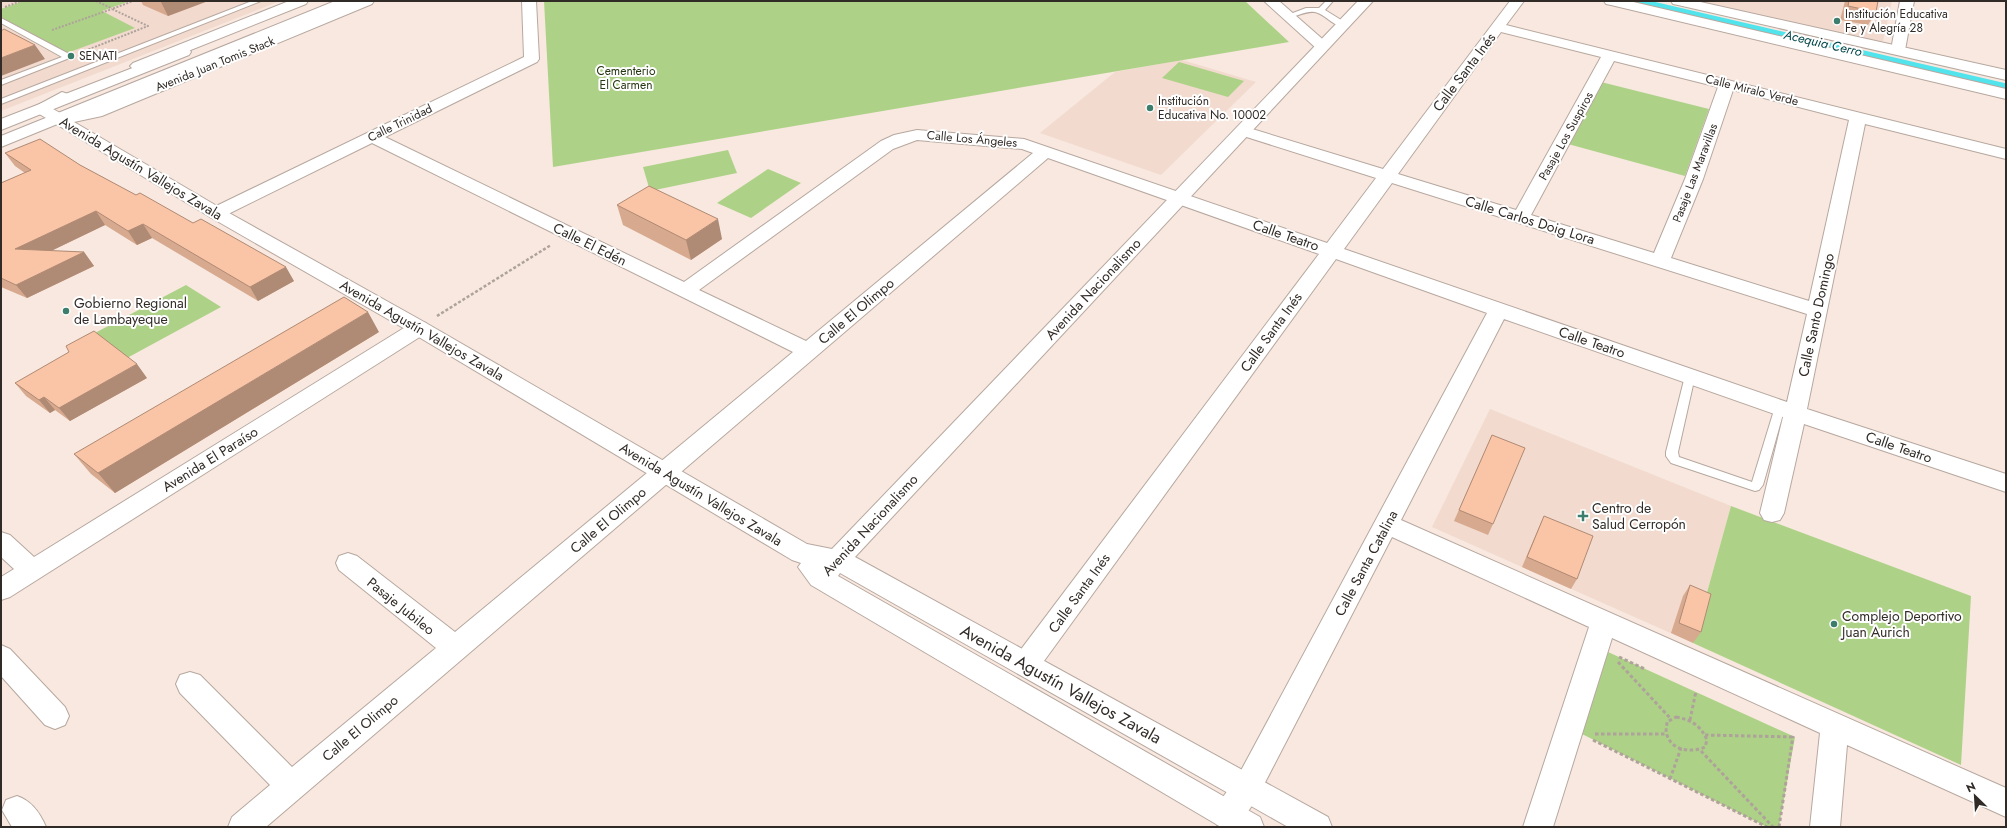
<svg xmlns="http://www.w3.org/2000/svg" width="2007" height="828" font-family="Jost,sans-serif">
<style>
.built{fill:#f2dace}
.green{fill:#add287}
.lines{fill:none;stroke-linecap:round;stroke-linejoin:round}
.stream{stroke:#51e4ec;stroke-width:5}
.lane-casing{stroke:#b7a89f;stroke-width:2}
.street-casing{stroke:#b7a89f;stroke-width:2}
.secondary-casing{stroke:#b7a89f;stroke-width:2}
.primary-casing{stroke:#b7a89f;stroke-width:2}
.path-far2{stroke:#aea29b;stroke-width:2;stroke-dasharray:2 1.5;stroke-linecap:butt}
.path-far1{stroke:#aea29b;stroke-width:2.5;stroke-dasharray:3 2;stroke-linecap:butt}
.path{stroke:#aea29b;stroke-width:3;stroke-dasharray:3.5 2.5;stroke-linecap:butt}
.lane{fill:#fff;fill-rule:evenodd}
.street{fill:#fff;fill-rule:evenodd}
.secondary{fill:#fff;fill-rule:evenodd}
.primary{fill:#fff;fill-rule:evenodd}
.wall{fill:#d7a98f}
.shaded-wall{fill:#af8a74}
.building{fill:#fac5a6;stroke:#af8a74}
.poi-dot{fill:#3c7d6c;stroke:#fff;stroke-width:1.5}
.labels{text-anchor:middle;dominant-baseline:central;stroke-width:4;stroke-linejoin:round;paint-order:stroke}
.far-poi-label{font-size:12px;fill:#312b27;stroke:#fff;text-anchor:start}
.far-street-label{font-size:12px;fill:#312b27;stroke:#fff}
.far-park-label{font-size:12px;fill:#273713;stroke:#fff}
.far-water-label{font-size:13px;font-style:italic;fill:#004548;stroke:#fff}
.street-label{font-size:14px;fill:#312b27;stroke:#fff}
.poi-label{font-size:14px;fill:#312b27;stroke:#fff;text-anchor:start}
.near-street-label{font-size:17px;fill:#312b27;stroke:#fff}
</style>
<rect width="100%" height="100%" fill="#f8e8df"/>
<path class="built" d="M1 1H280L1 111Z
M1699 1H1892L1883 41H1874Z
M1182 60 1256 82 1161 175 1040 133 1115 72Z
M1490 409 1731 506 1693 643 1432 527Z"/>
<path class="green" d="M24 1H130L102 11 135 28 67 53 1 18V9Z
M544 1H1245L1289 42 553 167Z
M1179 62 1244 81 1228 97 1162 78Z
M1601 82 1709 109 1685 176 1568 144Z
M728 150 737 173 650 191 643 167Z
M768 169 801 183 751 218 717 203Z
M186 285 221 307 127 358 93 334Z
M1731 506 1971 596 1961 765 1693 643Z
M1608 652 1795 737 1779 827H1767L1582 734Z"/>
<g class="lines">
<path class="stream" d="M1640 1 2006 86"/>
<defs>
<path id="lane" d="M252 1H261L1 104V99Z
M1326 1H1333L1325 10 1346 23V27C1334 28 1325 13 1314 12 1306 11 1297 16 1289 18L1285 16 1306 8H1319Z
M1 18 71 55 72 57 1 85V80L62 57 1 23Z
M1690 372 1695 376 1678 452 1679 457 1752 482 1775 407 1780 403 1785 407 1763 485 1759 490 1755 491 1671 463 1666 456V452L1685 376Z"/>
<path id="street" d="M522 1H536L539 59 537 62 385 137 684 282 881 141 894 135 917 130 1024 139 1327 243 1376 178 1237 134 1235 131 1237 128 1243 126 1249 128 1383 169 1510 1H1524L1506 25 2006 149V159L1865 124 1807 409 2006 474V492L1804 424 1784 513 1780 520 1772 522 1764 520 1760 513 1783 417 1504 319 1401 520 2006 788V817L1847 745 1840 827H1810L1820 733 1612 638 1553 827H1523L1589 627 1392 537 1257 798 1239 825 1234 827 1217 825 1213 815 1217 805 1237 778 1487 313 1336 259 1036 672 1026 676 1016 672 1013 664 1016 656 1319 254 1048 158 266 827H228L232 817 270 785 180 693 176 684 180 675 190 672 200 675 292 767 436 648 339 570 336 563 339 556 348 553 357 556 455 632 793 352 372 143 222 217 216 218 210 217 207 213 210 209 524 57ZM1501 32 1601 57 1516 210 1398 174ZM1614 61 1718 87 1685 179 1654 253 1531 215ZM1733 90 1849 120 1809 301 1671 258 1703 179ZM917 140 1022 149 1033 153 806 341 699 290 893 149ZM1392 183 1807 314 1787 402 1344 249Z
M1264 1H1279L1327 43 1329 46 1327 49H1317Z
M1900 1H1914L1905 50 1903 53H1893L1891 50Z
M419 321 426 323 429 328 426 333 10 597 1 600V577L14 569 1 557V532L10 535 34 557 412 323Z
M1 645 10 649 65 707 69 716 65 725 55 729 45 725 1 676Z
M17 796C32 801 40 813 46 827H12L2 810 6 800Z"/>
<path id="secondary" d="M289 1H308L306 4 143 69H133L130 66 133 63Z
M355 1H374L372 4 102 116 74 122 222 209 426 323 807 544 832 549 1358 1H1373L855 557 1328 817 1332 827H1288L840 573 838 576 1260 817 1264 827H1221L811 585 798 567 801 563 792 560 412 333 210 217 36 112 34 109 36 106 62 92 68 94 70 97 53 109 62 114 92 109Z
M1604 1H1629L2006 89V99L1611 5 1606 4Z
M1671 1H1696L2006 70V80L1678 5 1673 4Z"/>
<path id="primary" d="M335 1H354L352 4 1 147V136Z
M184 48 189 49 191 52 189 55 1 130V119Z"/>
</defs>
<use href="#lane" class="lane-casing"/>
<use href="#street" class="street-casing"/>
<use href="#secondary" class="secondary-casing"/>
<use href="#primary" class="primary-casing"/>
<path class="path-far2" d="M96 1 111 8
M5 7 21 1
M52 30 112 9
M82 52 148 26 112 9 133 1"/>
<path class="path-far1" d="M437 316 551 245"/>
<path class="path" d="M1619 657 1645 669
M1618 662 1671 719
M1676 717C1692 720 1701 726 1707 740L1705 747C1692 753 1672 751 1667 735 1665 731 1667 726 1667 722Z
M1690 720 1696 691
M1595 734H1666
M1705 735 1794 737
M1593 740 1767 827
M1701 751 1773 827
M1670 779 1681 748
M1779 827 1793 736"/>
<use href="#lane" class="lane"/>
<use href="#street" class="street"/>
<use href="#secondary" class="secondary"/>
<use href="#primary" class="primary"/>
</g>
<path class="wall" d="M141 1H208L168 16 143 5Z
M1845 1H1878L1876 12 1868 25 1840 20Z
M5 153 80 165 294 281 258 301 152 238 137 245 105 225 51 251 84 252 94 266 27 298 1 287V183L25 173 15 166Z
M617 205 722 239 691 260 623 225Z
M379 332 115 493 91 474 74 454Z
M147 378 70 421 55 410 50 413 26 396 15 383Z
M1492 435 1493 524 1488 535 1454 521Z
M1544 516 1577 579 1571 589 1522 567 1539 527Z
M1690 585 1701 632 1693 643 1671 633 1683 596Z"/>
<path class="shaded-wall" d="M164 1H208L168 16 161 2Z
M35 45 45 59 1 76V58Z
M96 211 105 225 26 263 15 249Z
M718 219 722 239 691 260 686 240Z
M143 224 152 238 137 245 128 231Z
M84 252 94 266 27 298 16 285Z
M286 267 294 281 258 301 250 287Z
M368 312 379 332 115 493 98 473Z
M137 364 147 378 70 421 59 408Z
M44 397 55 410 50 413 39 400Z"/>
<path class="building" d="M1849 1H1878L1876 12 1848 6Z
M4 29 35 45 1 58V31Z
M40 139 80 165 136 195 140 193 193 223 201 219 286 267 250 287 143 224 128 231 96 211 15 249 84 252 16 285 1 278V183L31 170 5 153Z
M649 186 718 219 686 240 617 205Z
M344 297 368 312 98 473 74 454Z
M94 331 137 364 59 408 44 397 39 400 15 383 69 352 66 346Z
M1492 435 1525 448 1493 524 1459 510Z
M1544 516 1593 536 1577 579 1527 557Z
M1690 585 1711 594 1701 632 1679 623Z"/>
<g class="poi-dot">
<circle cx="1837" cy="21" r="4"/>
<circle cx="71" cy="56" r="4"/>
<circle cx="1150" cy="108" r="4"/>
<circle cx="66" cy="311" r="4"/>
<path d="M1581 510h4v4h4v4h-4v4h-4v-4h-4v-4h4z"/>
<circle cx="1834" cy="624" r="4"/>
</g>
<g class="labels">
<g class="far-poi-label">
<text x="1845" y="14">Institución Educativa<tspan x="1845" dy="14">Fe y Alegría 28</tspan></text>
<text x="79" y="56">SENATI</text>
<text x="1158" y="101">Institución<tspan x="1158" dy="14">Educativa No. 10002</tspan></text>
</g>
<g class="far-street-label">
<text transform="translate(215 64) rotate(-22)">Avenida Juan Tomis Stack</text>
<text transform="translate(1752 90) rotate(14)">Calle Miralo Verde</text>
<text transform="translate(400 123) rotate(-26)">Calle Trinidad</text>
<text transform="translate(1566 136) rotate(-61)">Pasaje Los Suspiros</text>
<text transform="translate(972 139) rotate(5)">Calle Los Ángeles</text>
<text transform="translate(1695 173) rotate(-69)">Pasaje Las Maravillas</text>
</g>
<g class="far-park-label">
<text x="626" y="71">Cementerio<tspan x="626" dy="14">El Carmen</tspan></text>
</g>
<g class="far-water-label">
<text transform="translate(1823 43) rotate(13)">Acequia Cerro</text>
</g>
<g class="street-label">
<text transform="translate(1464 72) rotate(-53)">Calle Santa Inés</text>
<text transform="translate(141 168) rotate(31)">Avenida Agustín Vallejos Zavala</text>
<text transform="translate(1530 220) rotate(17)">Calle Carlos Doig Lora</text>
<text transform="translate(1286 235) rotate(19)">Calle Teatro</text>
<text transform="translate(590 244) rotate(26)">Calle El Edén</text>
<text transform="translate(1093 289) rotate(-47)">Avenida Nacionalismo</text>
<text transform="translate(856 311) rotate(-40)">Calle El Olimpo</text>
<text transform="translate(1816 315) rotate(-78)">Calle Santo Domingo</text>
<text transform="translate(422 330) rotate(30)">Avenida Agustín Vallejos Zavala</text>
<text transform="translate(1271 332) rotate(-54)">Calle Santa Inés</text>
<text transform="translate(1592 342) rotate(19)">Calle Teatro</text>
<text transform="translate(1899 447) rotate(19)">Calle Teatro</text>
<text transform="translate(210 459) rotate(-32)">Avenida El Paraíso</text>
<text transform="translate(701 494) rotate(31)">Avenida Agustín Vallejos Zavala</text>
<text transform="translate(608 520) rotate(-40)">Calle El Olimpo</text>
<text transform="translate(870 525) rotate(-47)">Avenida Nacionalismo</text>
<text transform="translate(1366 563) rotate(-62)">Calle Santa Catalina</text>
<text transform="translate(1079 593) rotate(-54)">Calle Santa Inés</text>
<text transform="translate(401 606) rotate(39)">Pasaje Jubileo</text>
<text transform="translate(360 728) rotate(-40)">Calle El Olimpo</text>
</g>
<g class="poi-label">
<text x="74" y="303">Gobierno Regional<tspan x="74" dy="16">de Lambayeque</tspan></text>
<text x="1592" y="508">Centro de<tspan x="1592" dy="16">Salud Cerropón</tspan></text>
<text x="1842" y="616">Complejo Deportivo<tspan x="1842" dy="16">Juan Aurich</tspan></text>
</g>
<g class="near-street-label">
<text transform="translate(1061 684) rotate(29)">Avenida Agustín Vallejos Zavala</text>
</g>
</g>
<rect width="2007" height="828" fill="none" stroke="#312b27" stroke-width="4"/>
<g transform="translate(1975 796) rotate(335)" stroke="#ffffff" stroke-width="3" paint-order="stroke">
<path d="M0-3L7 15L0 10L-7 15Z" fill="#312b27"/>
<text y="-6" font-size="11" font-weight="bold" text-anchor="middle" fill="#312b27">N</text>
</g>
</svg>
